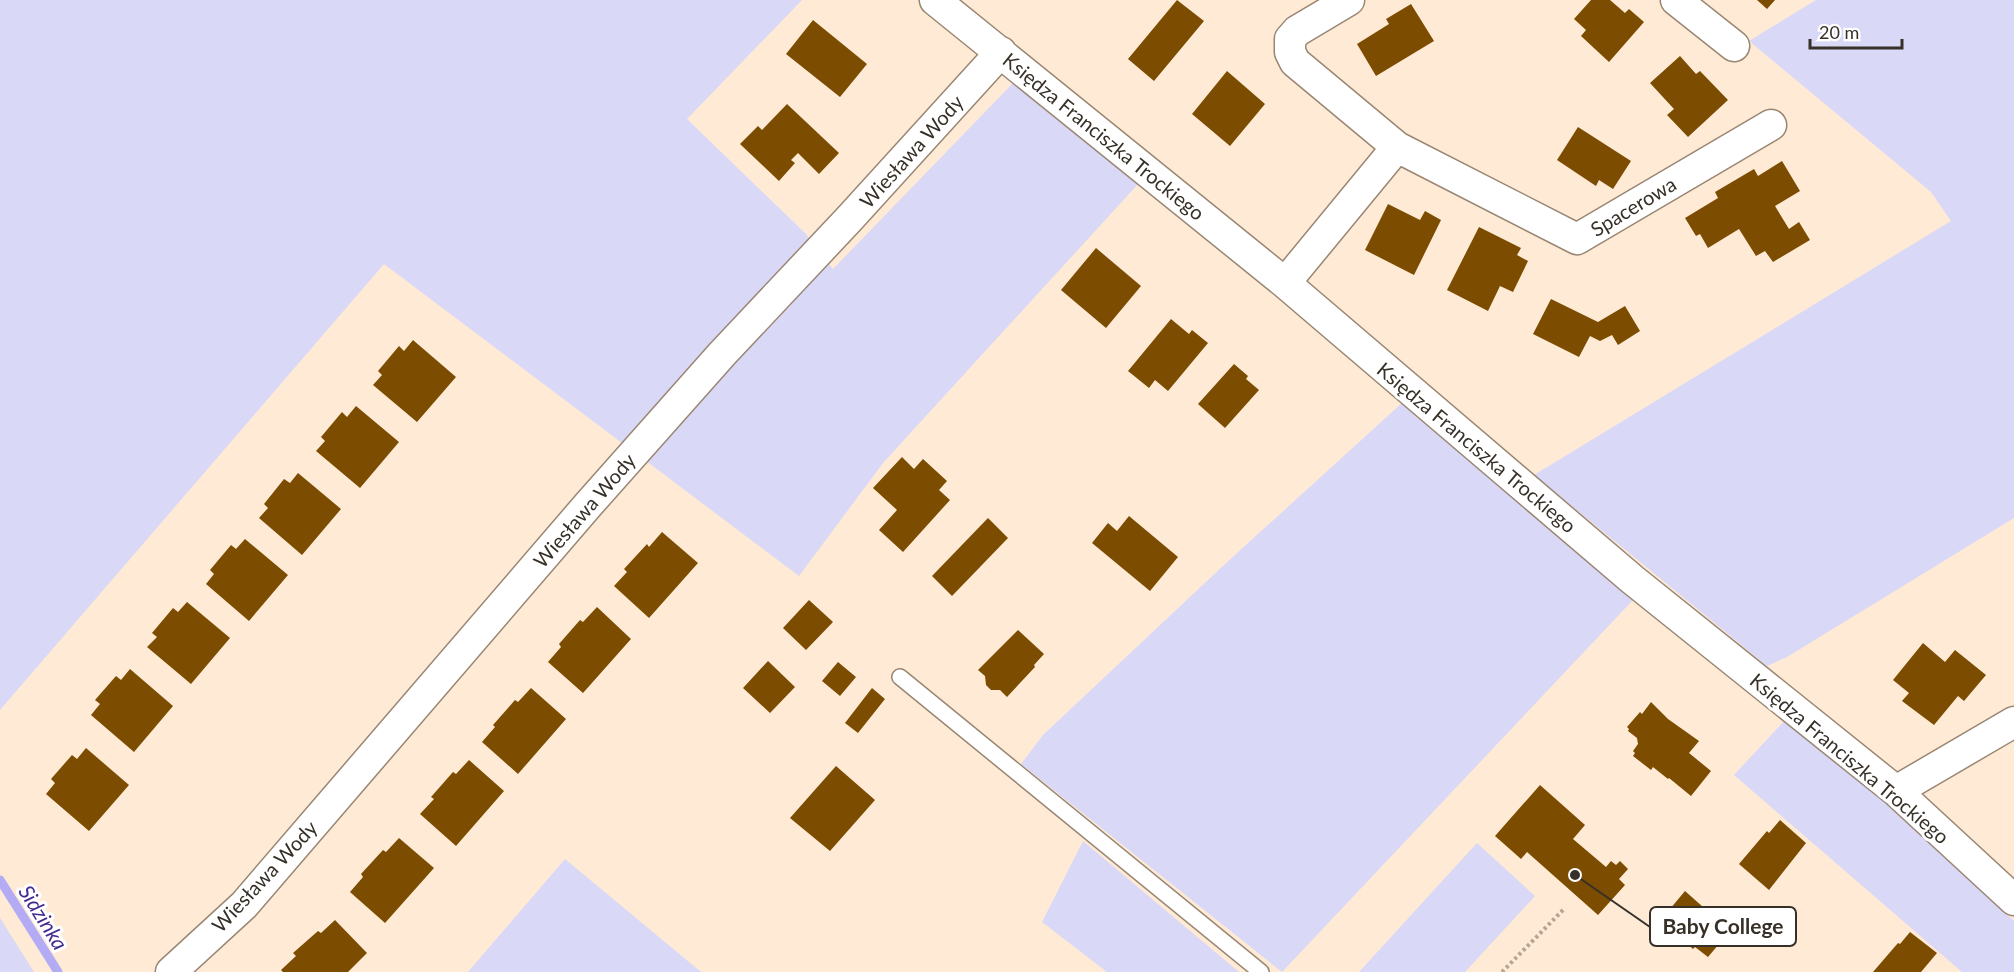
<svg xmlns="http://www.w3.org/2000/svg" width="2014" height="972" font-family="Lato,sans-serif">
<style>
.green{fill:#dad8f7}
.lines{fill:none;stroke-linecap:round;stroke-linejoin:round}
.stream{stroke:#b3acf4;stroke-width:9}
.building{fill:#7c4c00}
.service-casing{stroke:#998673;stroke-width:18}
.minor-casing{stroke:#998673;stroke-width:33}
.path{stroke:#b4a494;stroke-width:4;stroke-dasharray:3 3;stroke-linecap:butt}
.service{stroke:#fff;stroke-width:15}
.minor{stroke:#fff;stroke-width:30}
.labels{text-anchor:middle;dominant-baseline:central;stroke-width:6;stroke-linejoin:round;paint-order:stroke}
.street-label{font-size:20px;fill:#373028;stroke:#fff}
.water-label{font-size:21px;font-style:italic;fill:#442b90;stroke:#fff}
.leader{fill:none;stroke:#373028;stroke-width:2}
.callout-dot{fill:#373028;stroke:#fff;stroke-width:2}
.callout{fill:#fff;stroke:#373028;stroke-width:2}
.callout-label{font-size:21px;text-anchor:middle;font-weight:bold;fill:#373028}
</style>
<rect width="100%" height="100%" fill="#feead5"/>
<path class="green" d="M0 0H802L687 119 805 233 833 269 1015 81 1139 183 883 463 799 576 384 264 0 710Z
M1816 0H2014V518L1787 657 1767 666 1534 475 1951 221 1931 192 1749 41Z
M1402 403 1633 600 1282 972 1021 764 1043 735 1224 565Z
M1787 718 1886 803 2014 921V972H1962L1734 775Z
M1083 841 1239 972H1107L1042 922Z
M1477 843 1535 896 1465 972H1359Z
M565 859 701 972H468Z
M0 918 34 972H0Z"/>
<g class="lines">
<path class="stream" d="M0 880 58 972"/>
</g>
<path class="building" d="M1177 0 1204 21 1154 81 1128 59Z
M1591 0H1610L1625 13 1629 9 1644 22 1609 62 1581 36 1586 30 1574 19Z
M1757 0H1775L1767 9Z
M1411 4 1434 41 1376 76 1357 44 1389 24 1386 19Z
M813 20 867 64 840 97 786 54Z
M1680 56 1696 74 1700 71 1728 100 1688 137 1667 115 1674 109 1650 83Z
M1227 71 1265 104 1230 146 1192 114Z
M787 104 839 153 819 174 798 153 791 160 795 163 779 181 740 144 758 126 762 130Z
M1578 127 1631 161 1613 189 1599 180 1596 186 1557 160Z
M1782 161 1800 191 1775 206 1789 229 1799 222 1810 240 1773 262 1765 251 1756 256 1739 229 1708 248 1700 234 1696 236 1685 218 1718 198 1715 192 1754 169 1758 176Z
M1388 204 1420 220 1425 211 1441 220 1414 275 1365 250Z
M1479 227 1521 248 1517 255 1528 261 1513 292 1500 286 1488 311 1447 290Z
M1096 248 1141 286 1106 328 1061 290Z
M1551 299 1598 322 1625 306 1640 331 1618 345 1612 335 1600 341 1590 336 1579 357 1533 334Z
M1171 319 1189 334 1192 330 1208 343 1168 391 1155 380 1149 388 1128 371Z
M413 340 456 377 417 422 373 385 382 375 378 371 399 346 404 351Z
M1234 364 1248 376 1246 379 1259 390 1225 428 1198 404Z
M356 406 399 442 360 488 316 451 325 441 321 437 342 412 347 417Z
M902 457 914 469 923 459 947 481 939 490 950 500 903 552 879 530 897 510 873 488Z
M298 473 341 509 302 555 259 518 268 508 264 504 284 479 290 483Z
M1129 516 1178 557 1150 591 1092 543 1108 523 1117 531Z
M988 518 1008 538 952 596 932 576Z
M662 532 698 563 649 618 614 586 627 572 624 569 647 544 649 547Z
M245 539 288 575 249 621 206 584 214 574 210 570 231 545 236 549Z
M809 600 833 622 806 650 783 628Z
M187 602 230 638 191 684 147 647 157 637 152 633 173 608 178 612Z
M597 607 631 639 583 693 548 662 561 647 559 644 580 620 583 622Z
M1018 630 1044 654 1034 665 1035 667 1007 697 1000 690H991L986 685 985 676 978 670Z
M1923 643 1945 662 1955 650 1986 675 1964 701 1958 696 1934 725 1902 701 1909 693 1893 680Z
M768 661 795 687 770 713 743 688Z
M838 662 856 677 840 696 822 681Z
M130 669 173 706 134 752 91 715 100 704 95 700 116 676 121 680Z
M531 688 566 719 518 774 482 742 495 727 493 725 515 700 518 702Z
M872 688 885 699 858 733 845 723Z
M1651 702 1668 719 1699 741 1689 753 1711 771 1691 796 1669 778 1668 779 1653 767 1651 770 1633 756 1635 753 1633 751 1638 744 1637 738 1628 731 1629 729 1627 727 1640 712 1642 714Z
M86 748 129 785 89 831 46 794 55 783 51 779 72 755 77 759Z
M469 760 504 791 456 846 420 814 434 799 431 797 453 772 456 774Z
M836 766 875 800 830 851 790 818Z
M1540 785 1585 825 1573 839 1606 867 1611 861 1616 865 1620 861 1628 869 1619 879 1625 885 1598 915 1527 852 1521 859 1495 836Z
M1780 820 1806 843 1769 890 1739 864 1767 831 1769 833Z
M399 838 434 868 385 923 350 892 363 877 361 874 383 850 386 852Z
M1685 891 1730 931 1708 957 1695 947 1693 949 1660 921Z
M335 920 367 953 348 972H283L281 970 296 956 293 953 318 931 321 933Z
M1910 932 1937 953 1921 972H1873L1898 943 1900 944Z"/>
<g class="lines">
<defs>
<path id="service" d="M900 677 1261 972"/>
<path id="minor" d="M935 0 1285 283 1633 580 1896 791 2014 900
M1676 0 1734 46
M1397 147 1577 239 1771 125
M1285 283 1397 147 1295 62 1290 52V39L1297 31 1349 0
M1896 791 2014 722
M171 972 244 905 588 505 722 354 850 218 1001 52"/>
</defs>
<use href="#service" class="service-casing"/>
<use href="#minor" class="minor-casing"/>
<path class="path" d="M1502 972 1563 910"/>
<use href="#service" class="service"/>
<use href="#minor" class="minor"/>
</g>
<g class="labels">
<g class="street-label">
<text transform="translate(1104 136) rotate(39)">Księdza Franciszka Trockiego</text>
<text transform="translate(911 151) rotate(-48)">Wiesława Wody</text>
<text transform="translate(1633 206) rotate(-31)">Spacerowa</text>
<text transform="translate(1477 447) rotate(40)">Księdza Franciszka Trockiego</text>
<text transform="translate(584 510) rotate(-49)">Wiesława Wody</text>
<text transform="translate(1850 758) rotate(40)">Księdza Franciszka Trockiego</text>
<text transform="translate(264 876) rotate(-47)">Wiesława Wody</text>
</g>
<g class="water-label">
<text transform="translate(44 917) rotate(58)">Sidzinka</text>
</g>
</g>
<path class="leader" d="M1575 875L1650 927"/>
<circle class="callout-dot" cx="1575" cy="875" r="6"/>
<rect class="callout" x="1650" y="907" width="146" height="39" rx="6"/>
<g class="callout-label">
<text x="1723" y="934">Baby College</text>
</g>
<path d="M1810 39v9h92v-9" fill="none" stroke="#373028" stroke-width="3"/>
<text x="1819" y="39" font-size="18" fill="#373028" stroke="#ffffff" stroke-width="4.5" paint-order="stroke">20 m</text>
</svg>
